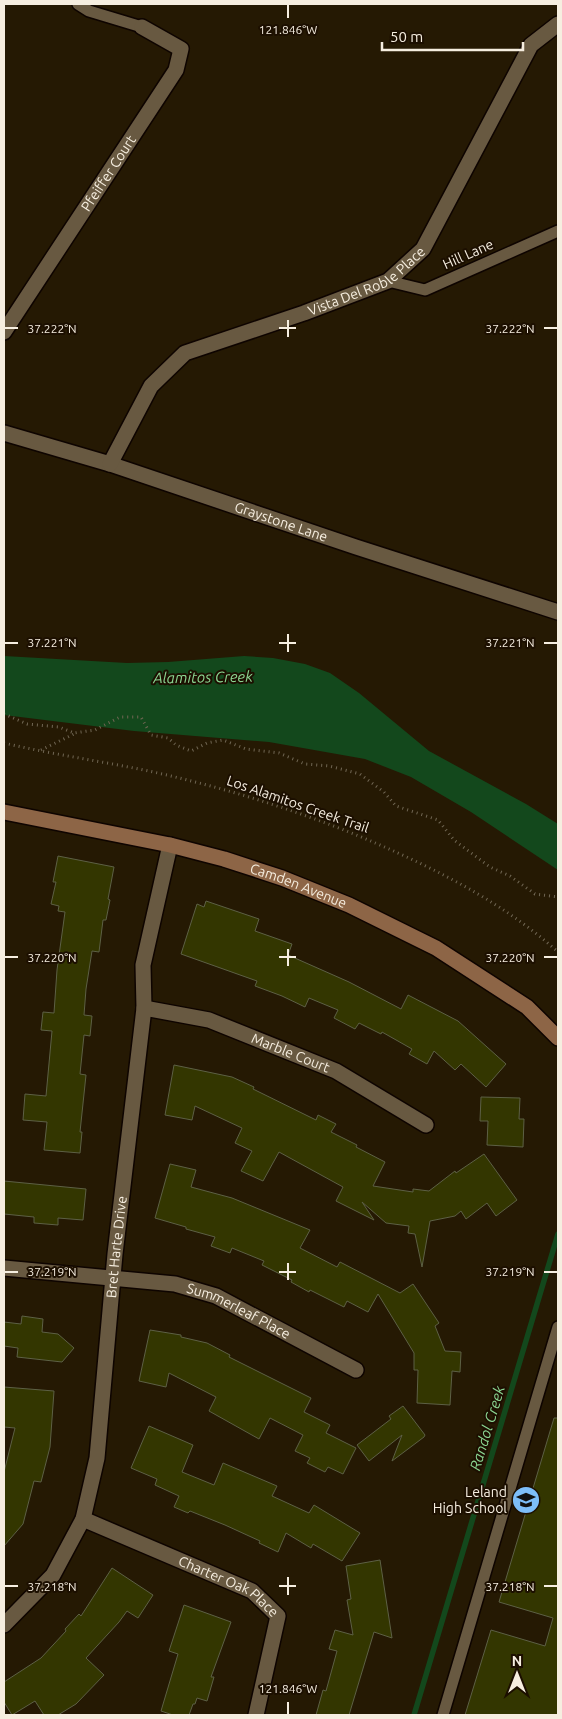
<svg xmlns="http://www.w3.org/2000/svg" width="562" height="1719" font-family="Ubuntu,sans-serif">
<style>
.water{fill:#13481c}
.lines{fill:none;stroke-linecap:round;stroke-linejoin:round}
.stream{stroke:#13481c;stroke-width:5.5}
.building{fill:#333600;stroke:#5d6045}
.lane-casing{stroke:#0e0400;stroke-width:14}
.street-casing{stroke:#0e0400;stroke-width:18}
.secondary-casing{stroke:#0e0400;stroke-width:18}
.path{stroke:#716754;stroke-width:3;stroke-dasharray:1 4;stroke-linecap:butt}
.lane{stroke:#685941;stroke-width:11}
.street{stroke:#685941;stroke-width:15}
.secondary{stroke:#8d6546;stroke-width:15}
.ticks{fill:none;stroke:#f6eee0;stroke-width:2}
.labels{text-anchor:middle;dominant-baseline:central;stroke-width:4;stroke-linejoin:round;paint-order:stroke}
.street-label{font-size:14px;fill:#f6eee0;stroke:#1c0f00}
.poi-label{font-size:14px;fill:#f6eee0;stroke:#1c0f00;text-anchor:end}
.water-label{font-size:15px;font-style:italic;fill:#8bd591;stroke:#1c0f00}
.ticks-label{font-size:12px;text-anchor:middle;fill:#f6eee0;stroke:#1c0f00;stroke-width:4;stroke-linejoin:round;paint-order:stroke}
</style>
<rect width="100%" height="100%" fill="#251903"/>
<path class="water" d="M4 656 127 663 168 662 244 656 273 658 305 664 330 673 359 693 429 751 526 804 558 824V870L471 812 411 777 365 759 269 742 134 731 4 715Z"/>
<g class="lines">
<path class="stream" d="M414 1715 558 1234"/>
</g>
<path class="building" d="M58 856 114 867 108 899 110 900 106 920H103L99 952 92 951 86 989 84 1015 92 1016 90 1036 84 1035 80 1074 86 1075 80 1132H82L80 1153 44 1150 47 1122 23 1120 25 1094 46 1096 52 1031 41 1030 43 1012 54 1013 57 970 65 912 58 911 59 906 51 904 56 882H53Z
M206 901 259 919 255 931 292 944 288 955 349 982 401 1009 408 995 458 1021 506 1064 486 1087 461 1064 455 1070 434 1051 427 1064 409 1054 412 1049 382 1032 381 1034 359 1023 355 1029 334 1018 338 1010 309 998 305 1007 282 996 255 986 257 981 181 954 197 904 204 907Z
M174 1065 232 1077 254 1087 253 1089 316 1120 318 1115 336 1124 331 1132 357 1145 356 1147 385 1162 373 1186 413 1192V1189L429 1191 455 1171 456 1173 484 1154 517 1200 496 1216 487 1203 466 1219 461 1211 455 1216 430 1221 422 1267 415 1234 408 1233 409 1226 386 1223 362 1202 374 1220 336 1201 343 1187 279 1152 263 1181 241 1171 252 1151 235 1143 242 1128 195 1106 192 1120 165 1115Z
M481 1097 520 1098 519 1119H524L523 1147 487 1145 488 1121H480Z
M170 1164 196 1170 191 1187 232 1198 310 1230 300 1248 337 1267 340 1262 400 1293 413 1284 439 1323 435 1326 445 1351 461 1352 460 1372 452 1371 450 1405 417 1403 418 1370H414V1353L378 1294 368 1312 347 1301 344 1307 310 1290 309 1292 291 1282 292 1280 262 1265 264 1261 232 1248 230 1253 211 1246 215 1237 186 1229V1227L155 1218Z
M4 1181 86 1189 83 1220 58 1218V1225L34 1223V1217L4 1214Z
M22 1316 43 1319 42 1332 58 1334 74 1348 62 1362 17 1357 18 1348 4 1346V1322L21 1324Z
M150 1330 181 1335V1337L207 1343 230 1355 229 1357 311 1398 304 1412 330 1425 326 1433 356 1448 343 1474 328 1467 325 1472 307 1463 310 1458 295 1451 303 1435 270 1418 259 1439 209 1411 216 1397 169 1373 166 1387 139 1381Z
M4 1387 54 1391 50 1447 41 1482 34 1481 23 1524 4 1546V1472L15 1428 4 1427Z
M403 1406 425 1435 424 1437 392 1461 402 1435 369 1461 357 1445 391 1419 389 1416Z
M554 1418H558V1715H465L491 1630 545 1646 553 1618 499 1602Z
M149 1426 193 1445 182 1472 214 1485 223 1463 277 1486 272 1496 309 1513 314 1505 360 1533 342 1561 313 1544 311 1548 286 1533 278 1552 259 1543 260 1541 225 1525 190 1511 188 1513 174 1507 179 1496 155 1485 157 1479 131 1468Z
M380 1560 392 1638 374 1632 349 1715H316L323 1690 326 1691 337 1651 329 1649 335 1630 353 1635 347 1600 351 1599 346 1566Z
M112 1568 153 1595 138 1618 127 1611 119 1622 86 1658 104 1675 76 1704 58 1715H44L35 1701 12 1715 4 1702V1682L41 1658 66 1631 65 1629 79 1614 81 1616Z
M184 1605 231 1622 211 1677H214L207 1701 197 1698 195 1704H193L189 1715H173L161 1711 178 1654 169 1651Z"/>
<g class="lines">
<defs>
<path id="lane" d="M78 4 89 11 142 27
M388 281 425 290 558 231
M443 1715 558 1327"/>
<g id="street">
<path id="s1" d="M4 332 176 70 181 49 142 27"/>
<path id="s2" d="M4 433 110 464 356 547 558 612"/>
<path id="s3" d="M110 464 151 386 185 353 304 313 388 281 423 249 531 45 558 24"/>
<path id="s4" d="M144 1008 209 1020 336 1071 426 1125"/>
<path id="s5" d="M4 1268 175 1284 216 1296 356 1370"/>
<path id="s6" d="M83 1519 252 1591 278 1616 256 1715"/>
<path id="s7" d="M4 1625 53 1575 83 1519 97 1458 115 1254 144 1008 143 965 170 845"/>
</g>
<g id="secondary">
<path id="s8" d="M4 812 170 845 224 859 282 878 349 905 436 948 527 1007 558 1038"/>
</g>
</defs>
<use href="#lane" class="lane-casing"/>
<use href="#street" class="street-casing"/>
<use href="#secondary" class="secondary-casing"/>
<path class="path" d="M4 714 27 724 59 727 74 733 95 730 120 717H141L151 735 168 738 176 745 191 751 207 743 223 740 246 749 279 753 305 764 329 766 360 774 384 792 396 806 438 820 454 840 490 867 510 876 535 894 558 897
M4 743C59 756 116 763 171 776 243 793 313 816 380 845 444 873 506 905 558 952
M41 750 74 734"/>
<use href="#lane" class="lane"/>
<use href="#street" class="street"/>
<use href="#secondary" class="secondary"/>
</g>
<path class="ticks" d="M288 5V18M288 320V337M5 328H18M279 328H296M544 328H557M288 634V652M5 643H18M279 643H296M544 643H557M288 949V966M5 957H18M279 957H296M544 957H557M288 1263V1280M5 1272H18M279 1272H296M544 1272H557M288 1577V1595M5 1586H18M279 1586H296M544 1586H557M288 1702V1714"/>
<defs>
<symbol id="school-disc" viewBox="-11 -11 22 22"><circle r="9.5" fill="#7dbef9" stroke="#1c0f00"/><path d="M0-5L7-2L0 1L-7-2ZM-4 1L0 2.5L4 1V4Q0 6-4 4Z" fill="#111"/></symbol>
</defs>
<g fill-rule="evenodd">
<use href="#school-disc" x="510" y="1484" width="32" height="32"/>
</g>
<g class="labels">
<g class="street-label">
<text stroke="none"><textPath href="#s1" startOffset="190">Pfeiffer Court</textPath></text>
<text transform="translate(468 254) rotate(-24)">Hill Lane</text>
<text stroke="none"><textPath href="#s3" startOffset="332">Vista Del Roble Place</textPath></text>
<text stroke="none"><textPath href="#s2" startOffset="291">Graystone Lane</textPath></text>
<text transform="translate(298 804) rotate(19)">Los Alamitos Creek Trail</text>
<text stroke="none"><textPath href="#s8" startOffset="304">Camden Avenue</textPath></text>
<text stroke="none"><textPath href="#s4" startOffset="154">Marble Court</textPath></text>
<text stroke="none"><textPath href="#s7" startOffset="408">Bret Harte Drive</textPath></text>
<text stroke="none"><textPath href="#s5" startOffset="241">Summerleaf Place</textPath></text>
<text stroke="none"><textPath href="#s6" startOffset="161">Charter Oak Place</textPath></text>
</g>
<g class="poi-label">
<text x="507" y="1492">Leland<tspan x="507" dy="16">High School</tspan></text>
</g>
<g class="water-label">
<text transform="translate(203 677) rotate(-1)">Alamitos Creek</text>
<text transform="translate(487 1428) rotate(-73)">Randol Creek</text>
</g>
</g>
<g class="ticks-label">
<text x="288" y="34">121.846°W</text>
<text x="52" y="333">37.222°N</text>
<text x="510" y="333">37.222°N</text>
<text x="52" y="647">37.221°N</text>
<text x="510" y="647">37.221°N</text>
<text x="52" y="962">37.220°N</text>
<text x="510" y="962">37.220°N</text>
<text x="52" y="1276">37.219°N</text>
<text x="510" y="1276">37.219°N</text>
<text x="52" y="1591">37.218°N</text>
<text x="510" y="1591">37.218°N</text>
<text x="288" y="1693">121.846°W</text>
</g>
<rect width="562" height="1719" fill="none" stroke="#f6eee0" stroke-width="10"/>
<g transform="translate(517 1674)" stroke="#1c0f00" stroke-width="4" paint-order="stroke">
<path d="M0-4L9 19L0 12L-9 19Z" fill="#f6eee0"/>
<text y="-8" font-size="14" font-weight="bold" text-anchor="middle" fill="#f6eee0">N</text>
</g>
<path d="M382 42v8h141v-8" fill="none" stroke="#f6eee0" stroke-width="2.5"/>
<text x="390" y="42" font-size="15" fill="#f6eee0" stroke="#1c0f00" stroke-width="4" paint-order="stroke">50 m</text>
</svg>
